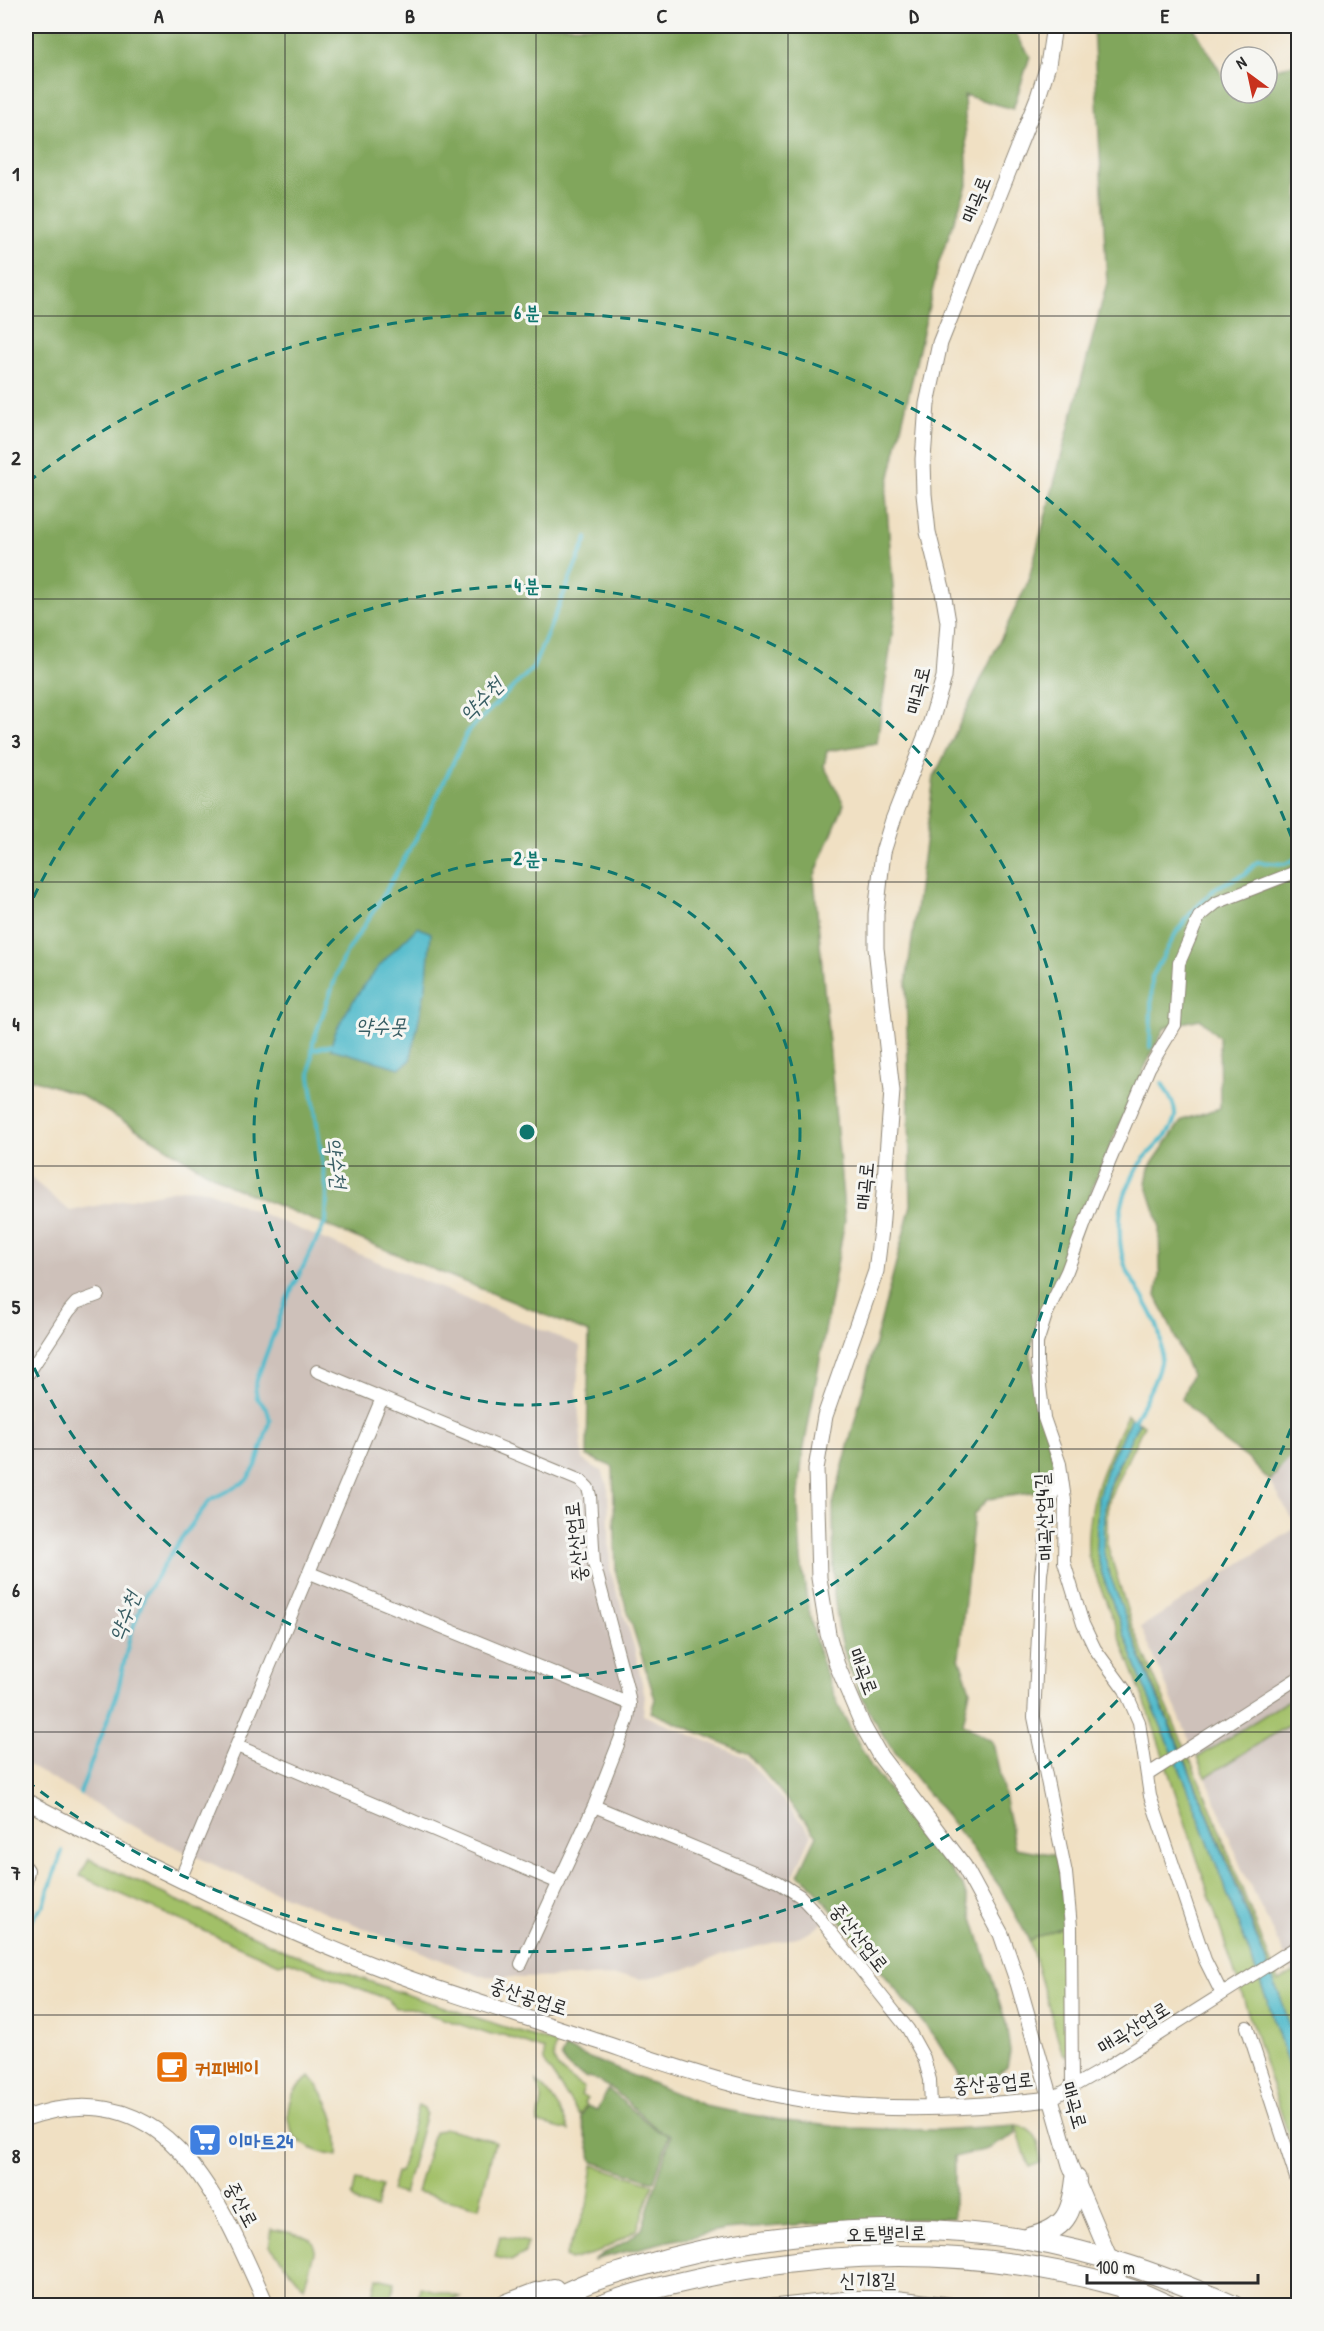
<svg xmlns="http://www.w3.org/2000/svg" width="1324" height="2331" font-family="'Patrick Hand','Poor Story',sans-serif">
<style>
.industrial{fill:#cec1ba}
.green{fill:#a2c067;stroke:#667649;stroke-width:1.5}
.forest{fill:#81a65c;stroke:#566844;stroke-width:1.5}
.water{fill:#4fbacb;stroke:#3d727b;stroke-width:1.5}
.lines{fill:none;stroke-linecap:round;stroke-linejoin:round}
.stream{stroke:#4fbacb;stroke-width:4}
.minor-casing{stroke:#8e8677;stroke-width:14}
.tertiary-casing{stroke:#8e8677;stroke-width:17}
.trunk-casing{stroke:#8e8677;stroke-width:22}
.minor{stroke:#fff;stroke-width:12}
.tertiary{stroke:#fff;stroke-width:15}
.trunk{stroke:#fff;stroke-width:20}
.grid{fill:none;stroke:#2b2b2b;stroke-width:1.5;stroke-opacity:0.55}
.ring{fill:none;stroke:#0f766e;stroke-width:3;stroke-dasharray:10 8}
.labels{text-anchor:middle;dominant-baseline:central;stroke-width:6;stroke-linejoin:round;paint-order:stroke}
.street-label{font-size:20px;fill:#2b2b2b;stroke:#f6f6f2}
.food-label{font-size:20px;font-weight:bold;fill:#c56008;stroke:#f6f6f2;text-anchor:start}
.shop-label{font-size:20px;font-weight:bold;fill:#366cbe;stroke:#f6f6f2;text-anchor:start}
.water-label{font-size:21px;font-style:italic;fill:#385d63;stroke:#f6f6f2}
.centre{fill:#0f766e;stroke:#f6f6f2;stroke-width:3}
.ring-label{font-size:18px;text-anchor:middle;font-weight:bold;fill:#0f766e;stroke:#f6f6f2;stroke-width:6;stroke-linejoin:round;paint-order:stroke}
.neatline{fill:none;stroke:#2b2b2b;stroke-width:2}
.grid-label{font-size:20px;text-anchor:middle;font-weight:bold;fill:#2b2b2b}
</style>
<rect width="100%" height="100%" fill="#f6f6f2"/>
<filter id="ink" filterUnits="userSpaceOnUse"><feTurbulence type="fractalNoise" baseFrequency=".0167" numOctaves="2"/><feDisplacementMap in="SourceGraphic" scale="12" xChannelSelector="R" yChannelSelector="G"/><feConvolveMatrix kernelMatrix="1 2 1 2 8 2 1 2 1" color-interpolation-filters="sRGB"/></filter>
<filter id="wash" filterUnits="userSpaceOnUse"><feTurbulence type="fractalNoise" baseFrequency=".008" numOctaves="4" result="noise"/><feDisplacementMap in="SourceGraphic" scale="24" xChannelSelector="R" yChannelSelector="G"/><feGaussianBlur stdDeviation="1.35" result="paint"/><feColorMatrix in="noise" values="0 0 0 0 0 0 0 0 0 0 0 0 0 0 0 0 0 1.4 0 .05"/><feComposite in="paint" operator="in"/></filter>
<g filter="url(#wash)">
<rect width="100%" height="100%" fill="#f0e0c3"/>
<path class="industrial" d="M26 1174 70 1211 181 1189 205 1190 580 1346 577 1393 583 1460 601 1471 608 1485 610 1570 634 1646 645 1696 643 1715 745 1757 812 1834 793 1877 808 1888 831 1917 805 1935 722 1955 683 1970 642 1979 626 1976 528 1978 480 1976 259 1885 153 1837 26 1764Z
M1298 1448V1694L1197 1758 1141 1627 1297 1527 1270 1481Z
M1298 1719V1983L1241 1867 1206 1777Z"/>
<path class="green" d="M1127 1415 1131 1418 1106 1470 1096 1549 1102 1574 1140 1677 1187 1786 1271 2011 1298 2097V2164L1148 1710 1088 1555C1085 1501 1105 1463 1127 1415Z
M1139 1422 1144 1425 1110 1497 1107 1511V1544L1132 1626 1208 1801 1278 1981 1294 1972 1298 1983V2054C1262 1936 1211 1821 1163 1707 1148 1671 1131 1635 1118 1598 1112 1583 1106 1567 1103 1550 1097 1503 1120 1462 1139 1422Z
M1298 1694V1719L1206 1777 1197 1758Z
M89 1859 283 1950 393 1990 556 2044C546 2067 568 2077 584 2088L581 2095 587 2099 584 2103 586 2105 580 2116 548 2068 544 2061V2050L503 2035H491L411 2008H395L387 1999 289 1961 279 1964 80 1876Z
M1068 1925 1067 2057 1062 2052 1029 1940Z
M310 2077C330 2100 340 2124 338 2156 313 2153 286 2141 288 2111 289 2095 297 2085 310 2077Z
M537 2082C553 2095 562 2112 569 2131L538 2123 542 2100Z
M418 2105 424 2108 426 2113 404 2194 391 2191 396 2172H400Z
M1016 2126C1035 2127 1042 2145 1040 2163L1029 2167Z
M444 2128 495 2141 479 2207 417 2192 434 2132Z
M593 2165 653 2184 637 2230 599 2252 570 2260 565 2257 587 2206Z
M356 2180 382 2186 376 2208 358 2204 352 2197Z
M271 2229C325 2239 319 2236 304 2287L270 2246Z
M500 2236 527 2242 525 2253 511 2261 495 2257Z
M377 2278 395 2282 390 2305H370Z
M420 2287 461 2297 437 2305H406L418 2297Z"/>
<path class="forest" d="M26 26H1011L1030 56 1013 109 964 95 968 183 939 262 886 494 895 614 877 743 827 751 824 766 844 804 814 877 845 1220 802 1459 798 1505 801 1560 809 1613 821 1660 839 1707 872 1768 963 1886 1006 2023 1010 2052 1007 2067 996 2076 961 2078 937 2040 808 1881 798 1875 817 1835 748 1754 651 1712 655 1699 616 1574 613 1467 587 1456 589 1333 230 1186 80 1095 26 1077Z
M1093 26H1193L1225 80 1231 79V93H1267V71L1298 63V1447L1270 1481 1247 1458 1216 1436 1182 1399 1191 1375 1169 1323 1156 1296 1160 1270 1159 1224 1146 1183 1149 1168 1182 1120 1220 1108 1219 1037 1200 1019 1165 1027 1145 1067 1094 1183 1078 1235 1035 1331 1031 1347V1362L1054 1464 1052 1473 1039 1492 988 1499 974 1514 959 1657 970 1690 963 1724 993 1742 1015 1848 1057 1855 1068 1925 1029 1940 1000 1887 968 1843 890 1746 874 1721 859 1690 847 1662 839 1631 834 1595 833 1504 911 1205 906 984 934 777 1028 582 1107 283Z
M565 2048 709 2107 786 2121 851 2128 935 2130 1015 2125 1016 2134 988 2149 954 2157V2218L851 2221 725 2230 664 2242 593 2260 628 2240 642 2229 671 2135 657 2129 614 2090 590 2077 587 2078C576 2073 567 2069 561 2057Z
M608 2089 656 2130 669 2135 654 2181 593 2162 581 2118 587 2106 597 2110Z"/>
<path class="water" d="M418 927 431 933 426 986 410 1061 400 1068 331 1049C332 1036 338 1027 344 1016 366 978 387 956 418 927Z
M1131 1418 1139 1422 1112 1477 1107 1496 1104 1512 1103 1549 1108 1570 1144 1666 1203 1803 1283 2004 1298 2054V2097L1271 2011 1187 1786 1140 1677 1102 1574 1096 1549 1098 1497 1106 1470Z"/>
<g class="lines">
<path class="stream" d="M1150 1047 1152 977 1176 933 1191 913 1217 887 1245 874 1257 862 1285 864 1298 858
M313 1050 331 1045
M1133 1423C1144 1401 1158 1380 1161 1356 1165 1324 1141 1298 1128 1272 1120 1257 1119 1236 1120 1219 1121 1198 1132 1176 1143 1160 1153 1147 1173 1134 1175 1116 1176 1104 1167 1093 1162 1083
M80 1793 117 1694 130 1636 145 1595 180 1540 210 1500 246 1481 256 1466 270 1420 267 1409 257 1398 255 1387 258 1376 286 1301 326 1221 327 1193 310 1076 313 1042 342 960 380 901 423 826 468 731 533 668 587 538
M26 1926 44 1905 62 1851"/>
</g>
</g>
<g filter="url(#ink)">
<g class="lines">
<defs>
<path id="minor" d="M317 1371 581 1481 588 1488 590 1496 594 1563 627 1688 630 1704 628 1719 594 1806 521 1964
M26 1377 69 1311 76 1303 98 1295
M1058 1474 1051 1499 1041 1574 1034 1717 1066 1873 1071 1927 1072 2087
M310 1573 630 1704
M237 1746 559 1883
M1147 1775 1298 1678
M594 1806 778 1882 800 1896 814 1911 908 2029 924 2058 930 2080 931 2108
M26 1867 28 1870 26 1882
M180 1880 382 1398
M1222 1994 1205 1960 1150 1796 1139 1722 1125 1690 1095 1649 1083 1624 1064 1562 1065 1500 1060 1464 1044 1418 1037 1362V1343L1046 1315 1067 1271 1095 1196 1149 1068 1175 1025 1179 963 1199 917 1216 903 1298 871
M1247 2027 1298 2184
M1051 2099 1107 2067 1298 1946
M768 2306 853 2297H896L968 2306"/>
<path id="tertiary" d="M1054 26 1048 65 1038 97 940 343 927 404 923 459 924 494 928 532 943 592 948 622 944 677 931 722 893 820 883 852 876 914V948L892 1091 881 1230 876 1271 825 1416 816 1469 819 1578 828 1634 837 1665 863 1726 880 1756 964 1866 1001 1934 1018 1983 1070 2165 1130 2306
M26 1801C131 1857 239 1911 350 1956 425 1987 504 2010 582 2036 662 2062 744 2093 828 2103 903 2112 977 2107 1051 2099
M26 2118C169 2068 220 2201 267 2306"/>
<path id="trunk" d="M1029 2238C1065 2229 1072 2215 1076 2179
M502 2306 536 2293 554 2289
M538 2306C555 2298 571 2290 588 2283 603 2277 620 2273 635 2268 752 2232 906 2219 1027 2240 1100 2252 1167 2277 1234 2306
M600 2306C625 2296 651 2289 678 2283 821 2248 977 2245 1119 2286 1137 2290 1153 2299 1170 2306"/>
</defs>
<use href="#minor" class="minor-casing"/>
<use href="#tertiary" class="tertiary-casing"/>
<use href="#trunk" class="trunk-casing"/>
<use href="#minor" class="minor"/>
<use href="#tertiary" class="tertiary"/>
<use href="#trunk" class="trunk"/>
</g>
</g>
<path class="grid" d="M285 26V2306M536 26V2306M788 26V2306M1039 26V2306M26 316H1298M26 599H1298M26 882H1298M26 1166H1298M26 1449H1298M26 1732H1298M26 2015H1298"/>
<g class="ring">
<circle cx="527" cy="1132" r="273"/>
<path d="M26 914A546 546 0 1 1 26 1350"/>
<path d="M1297 1412A819 819 0 0 1 28 1782M28 482A819 819 0 0 1 1297 852"/>
</g>
<defs>
<symbol id="cafe-square" viewBox="-11 -11 22 22"><rect x="-9" y="-9" width="18" height="18" rx="4" fill="#e8710a" stroke="#f6f6f2"/><path d="M-5.5-4.5H6V0H3Q3 3.5 0 3.5H-2.5Q-5.5 3.5-5.5 0ZM3-3.2v2h1.7v-2ZM-6 4.5H4V6H-6Z" fill="#fff"/></symbol>
<symbol id="supermarket-square" viewBox="-11 -11 22 22"><rect x="-9" y="-9" width="18" height="18" rx="4" fill="#3f7fe0" stroke="#f6f6f2"/><path d="M-6-5.5h2.5l.6 2H6L4.5 2H-2.5L-4.4-4H-6ZM-1.5 3.2a1.3 1.3 0 1 0 .1 0ZM3 3.2a1.3 1.3 0 1 0 .1 0Z" fill="#fff"/></symbol>
</defs>
<g fill-rule="evenodd">
<use href="#cafe-square" x="153" y="2048" width="38" height="38"/>
<use href="#supermarket-square" x="186" y="2121" width="38" height="38"/>
</g>
<g class="labels">
<g class="street-label">
<text transform="translate(975 199) rotate(-68)">매곡로</text>
<text transform="translate(917 690) rotate(-76)">매곡로</text>
<text transform="translate(864 1186) rotate(-85)">매곡로</text>
<text transform="translate(1043 1517) rotate(-93)">매곡산업4길</text>
<text transform="translate(575 1542) rotate(-96)">중산산업로</text>
<text transform="translate(864 1671) rotate(69)">매곡로</text>
<text transform="translate(860 1937) rotate(52)">중산산업로</text>
<text transform="translate(529 1996) rotate(18)">중산공업로</text>
<text transform="translate(1133 2027) rotate(-32)">매곡산업로</text>
<text transform="translate(993 2082) rotate(-5)">중산공업로</text>
<text transform="translate(1075 2105) rotate(74)">매곡로</text>
<text transform="translate(242 2204) rotate(62)">중산로</text>
<text transform="translate(886 2233) rotate(-1)">오토밸리로</text>
<text x="868" y="2279">신기8길</text>
</g>
<g class="food-label">
<text x="195" y="2067">커피베이</text>
</g>
<g class="shop-label">
<text x="228" y="2140">이마트24</text>
</g>
<g class="water-label">
<text transform="translate(481 699) rotate(-45)">약수천</text>
<text x="381" y="1025">약수못</text>
<text transform="translate(337 1163) rotate(83)">약수천</text>
<text transform="translate(124 1616) rotate(-69)">약수천</text>
</g>
</g>
<circle cx="527" cy="1132" r="9" class="centre"/>
<g class="ring-label">
<text x="527" y="319">6 분</text>
<text x="527" y="592">4 분</text>
<text x="527" y="865">2 분</text>
</g>
<rect width="1324" height="2331" fill="none" stroke="#f6f6f2" stroke-width="66"/>
<g transform="translate(1249 75) rotate(327)"><circle r="28" fill="#f6f6f2" stroke="#a5a5a2" stroke-width="1.5"/>
<path d="M0-4.5L10 22L0 15L-10 22Z" fill="#c8321e"/>
<text y="-9" font-size="16" font-weight="bold" text-anchor="middle" fill="#2b2b2b">N</text>
</g>
<path d="M1087 2274v9h171v-9" fill="none" stroke="#2b2b2b" stroke-width="3"/>
<text x="1096" y="2274" font-size="18" fill="#2b2b2b" stroke="#f6f6f2" stroke-width="4.5" paint-order="stroke">100 m</text>
<rect x="33" y="33" width="1258" height="2265" class="neatline"/>
<g class="grid-label">
<text x="159" y="23">A</text>
<text x="410" y="23">B</text>
<text x="662" y="23">C</text>
<text x="914" y="23">D</text>
<text x="1165" y="23">E</text>
<text x="16" y="181">1</text>
<text x="16" y="465">2</text>
<text x="16" y="748">3</text>
<text x="16" y="1031">4</text>
<text x="16" y="1314">5</text>
<text x="16" y="1597">6</text>
<text x="16" y="1880">7</text>
<text x="16" y="2163">8</text>
</g>
</svg>
